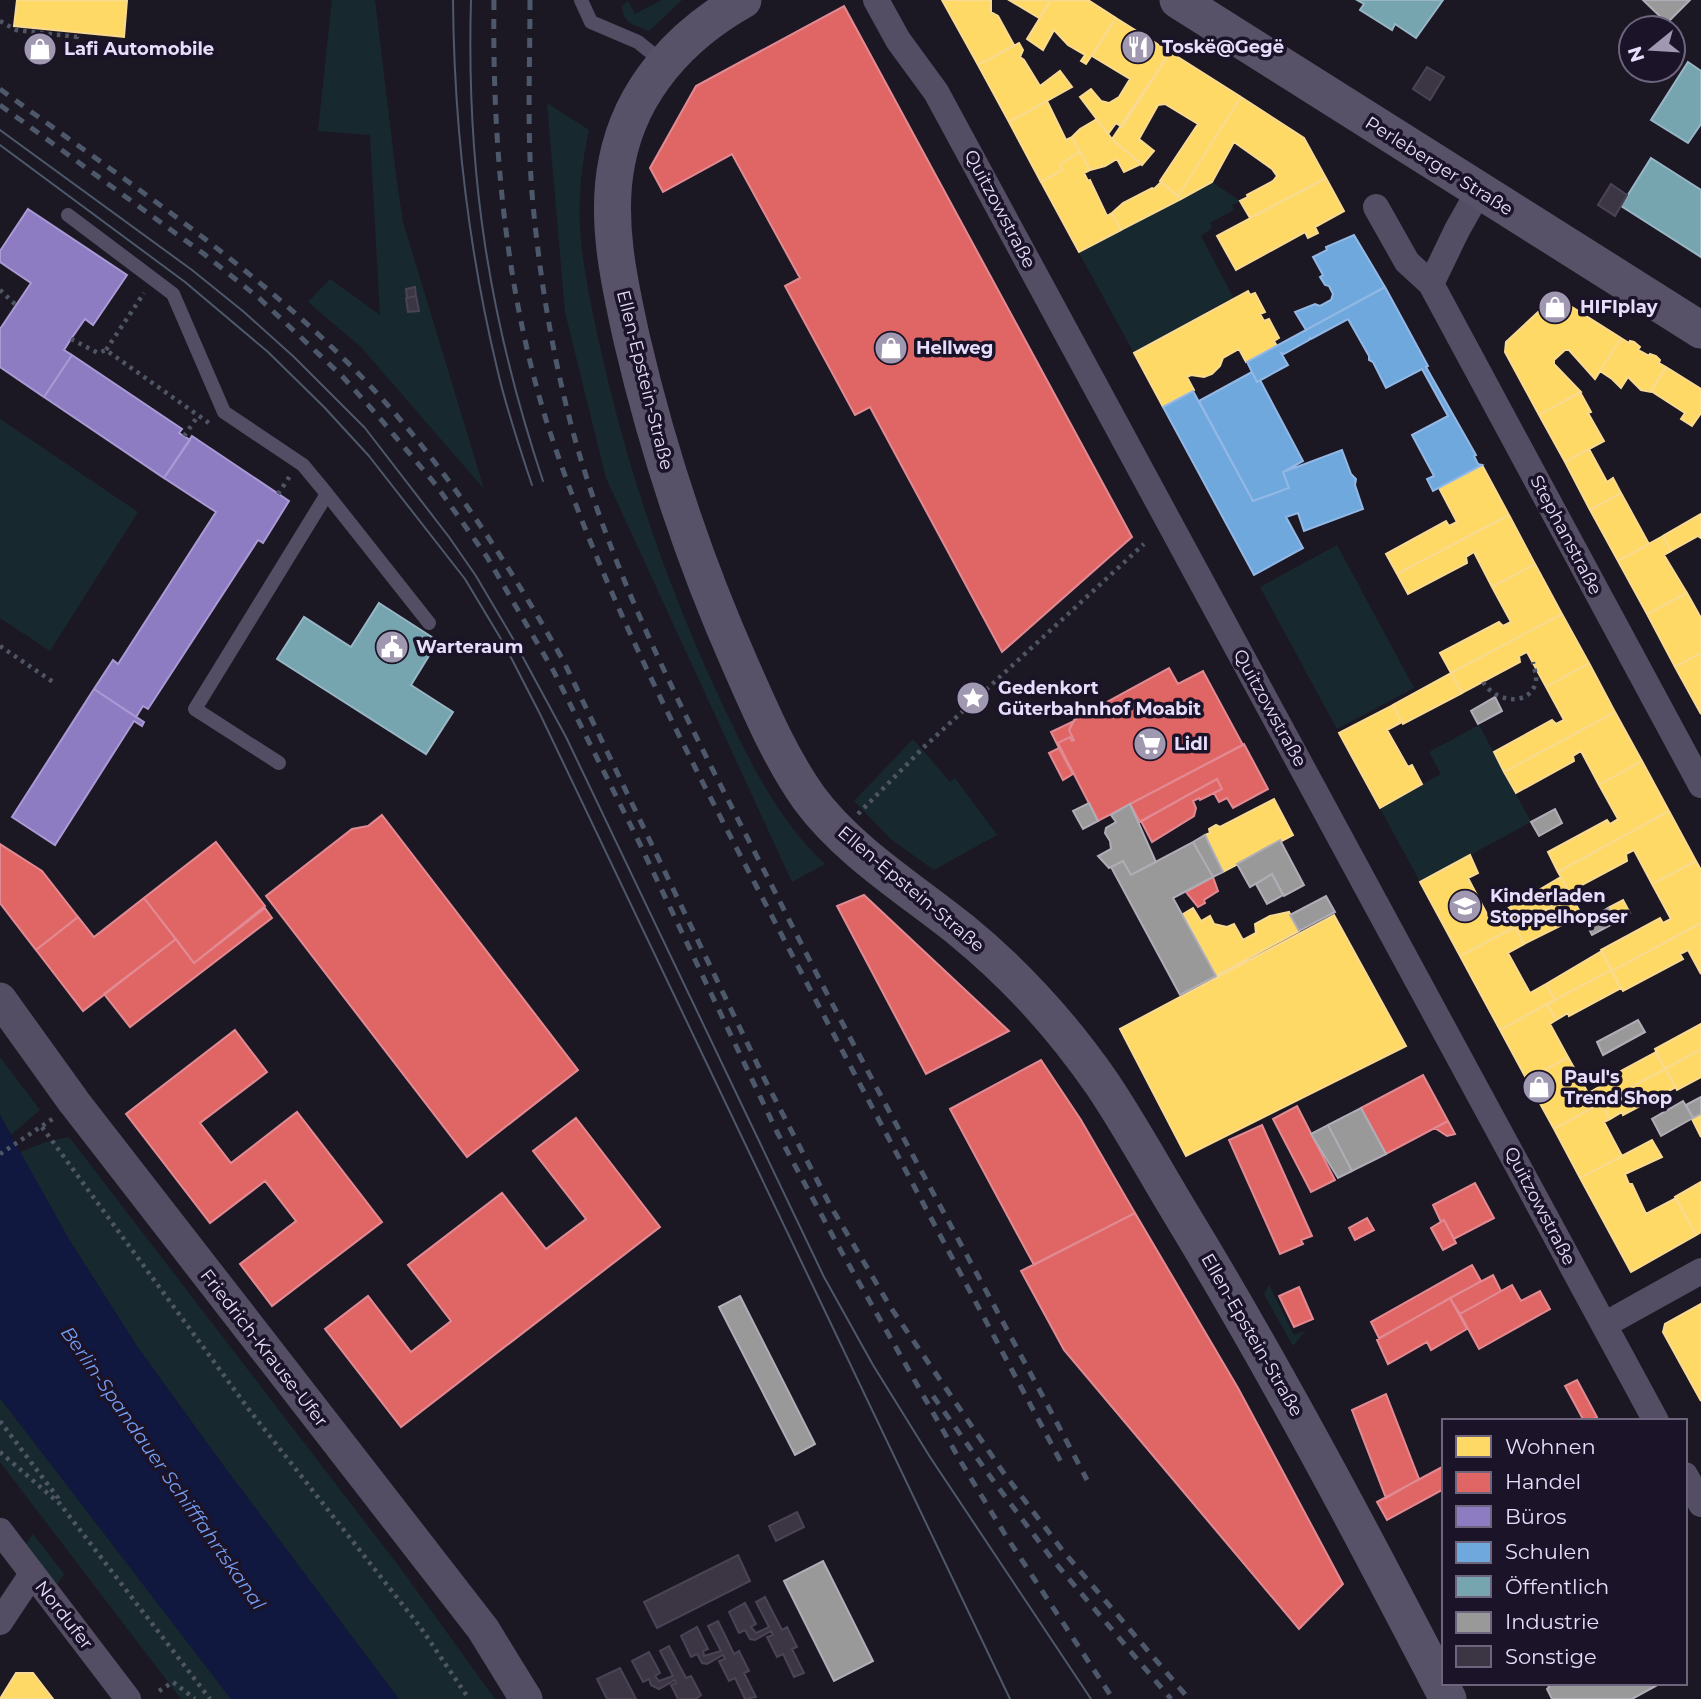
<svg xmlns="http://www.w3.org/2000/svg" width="1701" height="1699" font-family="Montserrat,sans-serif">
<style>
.green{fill:#17292f}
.water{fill:#111840}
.homes{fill:#ffd966;stroke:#f8da93;stroke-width:2}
.shops{fill:#e06666;stroke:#e28a93;stroke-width:2}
.offices{fill:#8e7cc3;stroke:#a999d4;stroke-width:2}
.schools{fill:#6fa8dc;stroke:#93b8e6;stroke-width:2}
.public{fill:#76a5af;stroke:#98b6c6;stroke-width:2}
.industry{fill:#999;stroke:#b0adb7;stroke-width:2}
.building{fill:#3c3644;stroke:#4a4356;stroke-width:2}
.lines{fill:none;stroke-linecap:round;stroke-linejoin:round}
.path{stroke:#4f5564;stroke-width:4.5;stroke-dasharray:3.5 5;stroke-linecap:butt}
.service{stroke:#534e63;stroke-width:14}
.minor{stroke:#534e63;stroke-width:26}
.tertiary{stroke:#534e63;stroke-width:33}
.secondary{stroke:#585268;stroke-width:37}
.tram{stroke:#4d596b;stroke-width:2}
.rail{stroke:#4d596b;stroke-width:5;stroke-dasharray:10 9;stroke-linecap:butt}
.labels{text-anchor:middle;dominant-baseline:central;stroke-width:7;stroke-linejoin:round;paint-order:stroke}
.poi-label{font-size:18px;font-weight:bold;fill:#e7ddfc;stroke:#1b1328;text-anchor:start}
.street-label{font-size:18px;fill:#e7ddfc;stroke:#1b1328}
.water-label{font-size:19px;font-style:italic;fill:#759ef2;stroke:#1b1328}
</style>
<rect width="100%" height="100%" fill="#1c1823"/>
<path class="green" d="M332 0H375L397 183 403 222 484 489 361 347 308 302 330 279 380 315 370 135 318 131Z
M662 0H682L649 31C635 25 623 24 622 6L628 1 635 14Z
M547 103 589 130C580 170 577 211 582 251 589 302 601 352 613 401 639 503 674 600 718 695 747 756 775 817 825 864L792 882 606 478 565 312Z
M1212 182 1240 201 1232 205 1234 210 1210 223 1212 228 1201 236 1234 299 1228 300 1134 353 1079 253Z
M0 419 138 512 50 651 0 618Z
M1337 545 1414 688 1337 729 1260 587Z
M1479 725 1531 822 1420 882 1380 808 1441 774 1429 752Z
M913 739 950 782 955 778 997 835 934 870 892 840 854 801Z
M0 1057 40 1110 11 1135 0 1115Z
M69 1137 401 1569 495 1699H399L386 1682 220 1461 137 1346 70 1241 20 1152 49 1141Z
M1269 1285 1294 1335 1306 1330 1293 1346 1264 1294Z
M0 1398 231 1699H181L0 1462Z
M33 1534 64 1574 56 1586 25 1546Z"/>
<path class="water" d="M0 1115 70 1241 137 1346 220 1461 399 1699H231L0 1398Z"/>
<path class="homes" d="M17 0H127L124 37 14 26Z
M942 0H991V12L998 16 1014 45 978 65Z
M1009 0H1051L1039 18Z
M1051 0H1088L1116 18 1086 64 1081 61 1085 55 1068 45 1054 30 1043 50 1027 39Z
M1116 18 1170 52 1122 127 1116 123 1108 134 1080 97 1091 89 1101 101 1109 103 1119 97 1130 79 1092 56Z
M1019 43 1023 50 1020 57 1024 60 1040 86 1060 71 1072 87 1009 122 978 65Z
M1170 52 1241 97 1178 196 1160 181 1198 124 1165 104 1158 105 1139 139 1154 151 1142 165 1112 139Z
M1241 97 1304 138 1326 178 1250 218 1240 201 1248 197 1247 195 1273 181 1277 176 1272 169 1234 142 1212 182 1181 199 1178 196Z
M1047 101 1066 140 1072 137 1080 152 1060 164 1062 170 1041 182 1009 122Z
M1097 119 1112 139 1141 164 1124 172 1117 159 1105 166 1090 170 1072 137 1080 129Z
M1080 152 1090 170 1084 173 1088 181 1090 180 1107 216 1112 213 1121 230 1079 252 1041 182 1062 170 1060 164Z
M1326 178 1344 211 1315 227 1318 233 1308 238 1305 232 1236 270 1217 236Z
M1161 182 1181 199 1121 230 1112 213 1123 203 1152 188 1154 189Z
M1248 291 1250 295 1255 293 1265 312 1260 314 1264 321 1269 319 1279 338 1274 341 1277 346 1246 362 1239 349 1223 358 1220 366 1212 374 1204 377 1191 375 1187 377 1194 390 1163 407 1134 353Z
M1561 300 1621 338 1595 379 1569 350H1565L1554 360V364L1581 392 1539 415 1505 352 1506 342 1550 301Z
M1621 338 1629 343 1630 341 1634 342 1640 347 1638 350 1649 356 1650 354 1656 356 1660 360 1659 363 1666 367 1651 392 1641 390 1628 377 1621 388 1612 379 1600 371Z
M1666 367 1701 389V413L1692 426 1681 419 1685 413 1651 391Z
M1580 392 1591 412 1588 413 1604 441 1565 462 1539 415Z
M1589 449 1607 482 1613 478 1621 493 1590 510 1565 462Z
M1482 465 1509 515 1397 574 1386 554 1446 521 1449 526 1457 522 1439 488Z
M1621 493 1649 544 1618 561 1590 510Z
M1701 514V538L1698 536 1671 551 1663 536Z
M1509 515 1535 564 1492 587 1474 552 1466 557 1467 563 1408 594 1397 574Z
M1663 536 1671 551 1664 555 1687 593 1647 614 1618 561Z
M1535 564 1562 614 1451 673 1440 653 1499 622 1503 626 1511 622 1492 587Z
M1687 593 1701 618V653L1675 667 1647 614Z
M1562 614 1589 663 1546 687 1527 652 1519 656 1520 662 1462 693 1451 673Z
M1701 653V714L1675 667Z
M1589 663 1615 712 1504 772 1494 752 1552 720 1556 724 1564 720 1546 687Z
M1451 673 1462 693 1403 724 1393 705Z
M1393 705 1402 722 1387 730 1408 767 1412 765 1422 784 1380 808 1339 733Z
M1615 712 1642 761 1599 785 1581 751 1573 756 1574 761 1516 793 1504 772Z
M1642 761 1669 811 1558 872 1548 852 1607 820 1610 824 1618 819 1599 785Z
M1274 799 1293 835 1223 872 1205 835 1210 833 1209 829 1216 825 1220 827Z
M1669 811 1696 861 1652 884 1634 850 1626 854 1627 861 1569 892 1558 872Z
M1470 855 1478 873 1468 878 1489 918 1505 910 1515 927 1460 956 1420 882Z
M1696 861 1701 870V923L1612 971 1601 950 1660 918 1663 923 1671 919 1652 884Z
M1561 877 1571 896 1515 927 1505 910Z
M1571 896 1582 915 1524 944 1515 927Z
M1623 900 1630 913 1615 921 1608 908Z
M1193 908 1201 921 1210 916 1214 924 1227 927 1234 924 1243 940 1256 933 1255 924 1270 916 1289 912 1299 931 1216 976 1183 914Z
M1334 915 1406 1046 1186 1156 1120 1029Z
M1701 923V974L1688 950 1680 954 1683 959 1623 991 1612 971Z
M1515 927 1524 944 1508 953 1530 993 1546 984 1555 1000 1500 1030 1460 956Z
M1602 951 1611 970 1555 1000 1546 984Z
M1611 970 1621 988 1569 1016 1568 1013 1556 1020 1547 1004Z
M1547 1004 1556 1020 1550 1024 1568 1057 1527 1080 1500 1030Z
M1701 1024V1049L1665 1069 1655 1049Z
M1701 1049V1077L1677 1090 1665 1069Z
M1656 1052 1665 1069 1601 1103 1594 1090 1606 1083 1604 1080Z
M1568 1057 1588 1093 1594 1090 1601 1103 1554 1129 1527 1080Z
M1665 1069 1676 1087 1623 1115 1622 1112 1610 1119 1601 1103Z
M1601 1103 1610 1119 1604 1122 1622 1156 1580 1178 1554 1129Z
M1701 1114V1137L1692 1119Z
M1652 1140 1662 1157 1625 1174 1629 1184H1632L1646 1214 1676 1198 1696 1235 1631 1272 1580 1178Z
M1701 1182V1232L1696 1235 1675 1197Z
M1701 1304V1401L1663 1332 1665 1324Z
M16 1673H33L53 1699H0Z"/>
<path class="shops" d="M844 6 1132 537 1002 652 870 407 855 415 785 286 800 278 732 154 663 192 650 168 696 86Z
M1169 668 1178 684 1203 671 1243 745 1098 821 1058 743 1070 737 1072 741 1074 740 1069 730 1074 720Z
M1074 721 1069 730 1074 740 1072 741 1070 737 1058 743 1059 748 1051 732Z
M1244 744 1268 789 1233 808 1227 798 1219 802 1214 793 1222 789 1217 779 1140 822 1139 820 1130 804Z
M1059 748 1073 774 1063 780 1049 753Z
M1217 779 1222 789 1200 800 1199 798 1193 801 1196 808 1194 816 1152 842 1141 821Z
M382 815 578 1070 467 1157 266 896 352 829 368 826Z
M216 842 265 906 194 963 144 898Z
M0 844 42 871 78 917 36 950 0 903Z
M1213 877 1218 891 1204 900 1205 903 1198 907 1186 892Z
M864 895 1009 1031 926 1074 837 906Z
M144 898 176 939 83 1011 36 950 78 917 94 937Z
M265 908 272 918 130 1027 104 994 176 939 194 963Z
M235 1030 267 1072 200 1123 231 1163 297 1112 382 1222 272 1306 240 1264 296 1221 265 1181 210 1223 126 1114Z
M1041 1060 1081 1120 1135 1213 1034 1265 950 1109Z
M1423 1075 1448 1121 1386 1154 1361 1108Z
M1297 1106 1335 1180 1311 1192 1273 1119Z
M576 1118 660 1227 401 1427 325 1329 368 1296 411 1352 451 1321 408 1265 502 1193 546 1249 586 1219 533 1151Z
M1448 1121 1455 1134 1447 1136 1435 1128Z
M1262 1125 1312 1236 1301 1240 1303 1244 1280 1254 1229 1140Z
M1475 1183 1494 1218 1454 1239 1444 1220 1441 1222 1433 1205Z
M1135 1213 1238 1388 1343 1584 1299 1629 1064 1350 1021 1271Z
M1367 1218 1374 1230 1355 1240 1349 1228Z
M1444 1220 1456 1243 1443 1250 1431 1228Z
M1472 1265 1481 1281 1379 1338 1371 1322Z
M1493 1275 1501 1291 1460 1314 1450 1298Z
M1512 1285 1521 1301 1540 1291 1550 1309 1479 1349 1460 1314Z
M1299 1287 1313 1319 1294 1327 1279 1296Z
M1450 1298 1467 1329 1431 1350 1427 1342 1388 1364 1377 1340Z
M1577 1380 1597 1417 1590 1421H1584L1565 1386Z
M1386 1394 1419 1479 1386 1498 1352 1410Z
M1444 1466V1489L1387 1520 1377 1502Z"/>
<path class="offices" d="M28 209 127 275 93 325 85 319 71 339 64 350 72 355 44 397 0 367V329L31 283 0 262V251Z
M72 355 182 429 179 433 190 440 164 478 44 397Z
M192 436 289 501 263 543 258 540 148 709 143 706 136 717 94 689 113 660 118 664 216 512 164 478Z
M94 689 144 722 142 726 134 721 55 845 12 817Z"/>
<path class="schools" d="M1354 235 1385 287 1306 330 1295 312 1315 304 1320 306 1331 300 1333 294 1329 286 1325 285 1320 277 1323 275 1313 257 1327 250 1326 247Z
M1385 287 1428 366 1426 367 1476 455 1474 456 1478 464 1482 465 1433 491 1427 479 1434 476 1412 435 1448 416 1422 369 1386 388 1373 362 1369 360V356L1348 319 1311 339 1310 338 1309 340 1284 354 1281 353 1288 365 1257 382 1247 362Z
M1252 372 1257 382 1260 380 1303 461 1283 472 1289 488 1253 501 1199 401Z
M1193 391 1253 501 1289 488 1283 472 1342 450 1351 474 1356 479 1355 485 1363 509 1304 531 1298 513 1286 517 1303 548 1254 575 1163 407Z"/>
<path class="public" d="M1357 0H1443L1416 38 1395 24 1392 30 1360 10 1364 4Z
M1688 62 1701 71V124L1688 143 1651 120Z
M1651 158 1701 190V257L1621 206Z
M379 603 438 641 411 685 453 712 426 754 277 659 304 617 351 647Z"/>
<path class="industry" d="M1643 0H1690L1667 23Z
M1495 697 1502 711 1478 724 1471 711Z
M1089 803 1098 821 1083 829 1073 811Z
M1130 804 1156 862 1131 875 1123 861 1109 868 1098 856 1111 849 1110 841 1105 833 1106 828 1116 822 1111 815Z
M1555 809 1562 823 1539 836 1531 822Z
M1205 835 1223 872 1213 877 1193 842Z
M1280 840 1304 885 1284 896 1272 874 1250 887 1237 864Z
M1193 842 1213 877 1173 898 1216 976 1180 995 1111 867 1123 861 1131 875Z
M1272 874 1283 895 1267 904 1256 884Z
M1326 896 1335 912 1299 931 1290 915Z
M1608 908 1616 922 1592 935 1585 921Z
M1638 1020 1645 1032 1603 1055 1597 1042Z
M1701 1097V1114L1693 1118 1686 1105Z
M1683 1101 1693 1118 1661 1136 1652 1119Z
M1361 1108 1386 1154 1352 1171 1328 1125Z
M1328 1125 1352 1171 1338 1178 1311 1134Z
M740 1296 815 1444 795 1455 719 1307Z
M823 1561 873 1661 834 1681 784 1581Z
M1547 1683H1661L1632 1699H1552L1547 1689 1549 1687Z"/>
<path class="building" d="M1427 67 1444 77 1430 100 1413 89Z
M1611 184 1627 195 1615 216 1598 205Z
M415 287 416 296 407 298 406 289Z
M416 296 419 311 408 312 406 298Z
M797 1512 804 1527 776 1541 769 1526Z
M738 1555 750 1581 657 1628 644 1602Z
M765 1597 782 1630 787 1627 797 1647 792 1649 804 1673 794 1677 783 1654 777 1657 767 1637 773 1635 771 1631 755 1640 750 1639 745 1630 739 1633 729 1612 745 1603 756 1624 751 1627 756 1633 769 1627 756 1602Z
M718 1621 734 1654 739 1651 749 1671 744 1673 756 1697 745 1699 735 1678 729 1681 719 1661 725 1659 723 1655 707 1664 702 1663 697 1654 691 1657 681 1636 697 1627 708 1649 703 1651 704 1656 721 1651 708 1626Z
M669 1646 686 1678 691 1676 701 1695 696 1699H678L671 1685 676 1683 675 1680 659 1689 651 1685 649 1679 643 1682 632 1661 649 1652 660 1673 655 1676 659 1681 673 1676 660 1651Z
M620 1668 636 1699H607L597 1679Z"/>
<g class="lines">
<path class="path" d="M0 21 16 30 77 37V32
M0 290 16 305
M71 339 98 353 106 350 209 423
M106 350 144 293
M184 436 198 416
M278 494 290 476
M0 646 56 684
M1483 682C1493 700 1526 708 1535 685 1538 678 1534 669 1533 662
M858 814 924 747 1144 544
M42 1127 250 1411 421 1628 469 1699
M0 1154 54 1118
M0 1421 58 1498 60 1504
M0 1452 60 1504 210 1699
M159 1691 173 1682 195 1699"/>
<path class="service" d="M581 0 591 22 638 42 663 62
M68 215 173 294 224 412 303 465 327 494 195 709 279 763
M327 494 429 623"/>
<path class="minor" d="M876 0 898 40 936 92 1656 1421
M1376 207 1407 262 1431 284 1701 785
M1431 284 1457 230 1479 191
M1604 1325 1701 1271
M1685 1475 1701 1504
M0 1531 128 1699
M0 1622 32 1574"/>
<path class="tertiary" d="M0 999 74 1102 483 1629 526 1699"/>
<path class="secondary" d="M743 0C681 35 631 89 617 161 605 219 619 282 632 340 658 451 694 560 740 664 760 709 780 757 809 798 848 851 910 889 961 930 1015 974 1063 1027 1103 1085 1131 1127 1155 1171 1181 1214 1277 1372 1363 1535 1448 1699
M1178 0 1701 330"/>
<path class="tram" d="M453 0C454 124 468 247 497 368 506 408 519 446 532 485
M471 0C466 171 489 319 543 481
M0 130 192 270 244 312 294 357 365 428 449 537 476 576 512 637 566 737 824 1277 873 1365 930 1457 1091 1699
M0 145 185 282 268 352 324 407 369 456 465 579 504 644 540 714 1010 1699"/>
<path class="rail" d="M494 0C492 142 505 290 548 426 602 592 683 745 763 899 861 1088 962 1276 1062 1464
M530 0C530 64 527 129 532 193 539 274 552 354 573 432 618 596 701 745 777 896 876 1093 985 1285 1087 1480
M0 89C117 175 237 254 341 356 432 445 502 552 564 662L764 1078 830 1205 891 1308 1003 1472 1063 1551 1189 1699
M0 105 204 254 259 298 342 376 378 416 436 485 487 557 553 670 637 838 777 1132 836 1242 961 1462 1006 1536 1113 1699
M933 1396 992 1479 1052 1559 1171 1699"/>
</g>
<defs>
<symbol id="restaurant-disc" viewBox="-11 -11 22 22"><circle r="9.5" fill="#a098b0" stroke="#1b1328"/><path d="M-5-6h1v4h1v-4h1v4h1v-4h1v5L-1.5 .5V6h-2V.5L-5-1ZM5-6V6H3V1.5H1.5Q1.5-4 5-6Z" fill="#fff"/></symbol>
<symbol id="shop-disc" viewBox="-11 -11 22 22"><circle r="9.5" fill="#a098b0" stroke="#1b1328"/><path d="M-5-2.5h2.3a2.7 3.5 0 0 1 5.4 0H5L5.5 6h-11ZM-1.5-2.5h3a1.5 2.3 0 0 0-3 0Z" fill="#fff"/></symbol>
<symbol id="civic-disc" viewBox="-11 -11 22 22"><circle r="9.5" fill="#a098b0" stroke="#1b1328"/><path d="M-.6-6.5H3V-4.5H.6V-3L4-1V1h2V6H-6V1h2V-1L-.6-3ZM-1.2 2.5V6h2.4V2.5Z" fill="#fff"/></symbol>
<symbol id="sight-disc" viewBox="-11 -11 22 22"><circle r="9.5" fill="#a098b0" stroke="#1b1328"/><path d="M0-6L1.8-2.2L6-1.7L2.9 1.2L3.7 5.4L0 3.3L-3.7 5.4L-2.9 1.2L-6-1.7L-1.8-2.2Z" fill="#fff"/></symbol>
<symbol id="supermarket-disc" viewBox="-11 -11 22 22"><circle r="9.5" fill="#a098b0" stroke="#1b1328"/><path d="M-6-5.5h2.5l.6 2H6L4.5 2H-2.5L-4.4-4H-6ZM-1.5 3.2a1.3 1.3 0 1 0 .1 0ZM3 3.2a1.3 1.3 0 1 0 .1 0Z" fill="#fff"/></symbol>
<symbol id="school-disc" viewBox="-11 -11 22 22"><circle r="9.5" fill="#a098b0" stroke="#1b1328"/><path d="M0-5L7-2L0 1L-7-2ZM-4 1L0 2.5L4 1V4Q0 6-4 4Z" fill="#fff"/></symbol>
</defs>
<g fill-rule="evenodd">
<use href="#restaurant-disc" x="1119" y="28" width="38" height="38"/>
<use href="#shop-disc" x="21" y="30" width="38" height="38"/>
<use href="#shop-disc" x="1536" y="288" width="38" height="38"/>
<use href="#shop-disc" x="872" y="329" width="38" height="38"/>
<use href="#civic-disc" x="373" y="628" width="38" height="38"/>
<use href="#sight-disc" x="954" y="679" width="38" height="38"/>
<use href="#supermarket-disc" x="1131" y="725" width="38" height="38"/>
<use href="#school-disc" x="1446" y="887" width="38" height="38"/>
<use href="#shop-disc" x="1520" y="1068" width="38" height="38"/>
</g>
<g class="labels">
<g class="poi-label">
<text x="1162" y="47">Toskë@Gegë</text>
<text x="64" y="49">Lafi Automobile</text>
<text x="1580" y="307">HIFIplay</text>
<text x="916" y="348">Hellweg</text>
<text x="416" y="647">Warteraum</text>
<text x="998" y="688">Gedenkort<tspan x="998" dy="21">Güterbahnhof Moabit</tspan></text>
<text x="1174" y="744">Lidl</text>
<text x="1490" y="896">Kinderladen<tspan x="1490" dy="21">Stoppelhopser</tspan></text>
<text x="1564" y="1077">Paul's<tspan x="1564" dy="21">Trend Shop</tspan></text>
</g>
<g class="street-label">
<text transform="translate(1439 166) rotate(32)">Perleberger Straße</text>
<text transform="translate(1000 209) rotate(62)">Quitzowstraße</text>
<text transform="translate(645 380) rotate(76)">Ellen-Epstein-Straße</text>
<text transform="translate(1566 535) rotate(62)">Stephanstraße</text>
<text transform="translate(1270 708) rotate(61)">Quitzowstraße</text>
<text transform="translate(911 889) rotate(40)">Ellen-Epstein-Straße</text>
<text transform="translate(1540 1206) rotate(62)">Quitzowstraße</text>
<text transform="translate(1252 1335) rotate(60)">Ellen-Epstein-Straße</text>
<text transform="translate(264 1348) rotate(52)">Friedrich-Krause-Ufer</text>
<text transform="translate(64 1615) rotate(52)">Nordufer</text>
</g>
<g class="water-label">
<text transform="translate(163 1468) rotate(55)">Berlin-Spandauer Schifffahrtskanal</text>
</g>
</g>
<rect x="1442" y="1419" width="245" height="266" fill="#1b1328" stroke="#6d647d" stroke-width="2"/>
<rect x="1456" y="1436" width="35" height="21" fill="#ffd966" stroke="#6d647d" stroke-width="2"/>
<text x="1505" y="1454" font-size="21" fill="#e7ddfc">Wohnen</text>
<rect x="1456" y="1472" width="35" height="21" fill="#e06666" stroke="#6d647d" stroke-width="2"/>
<text x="1505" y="1489" font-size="21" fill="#e7ddfc">Handel</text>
<rect x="1456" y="1506" width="35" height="21" fill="#8e7cc3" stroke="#6d647d" stroke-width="2"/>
<text x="1505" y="1524" font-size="21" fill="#e7ddfc">Büros</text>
<rect x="1456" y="1542" width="35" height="21" fill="#6fa8dc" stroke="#6d647d" stroke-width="2"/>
<text x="1505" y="1559" font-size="21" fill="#e7ddfc">Schulen</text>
<rect x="1456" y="1576" width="35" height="21" fill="#76a5af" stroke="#6d647d" stroke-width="2"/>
<text x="1505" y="1594" font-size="21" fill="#e7ddfc">Öffentlich</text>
<rect x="1456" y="1612" width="35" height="21" fill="#999999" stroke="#6d647d" stroke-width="2"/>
<text x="1505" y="1629" font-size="21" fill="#e7ddfc">Industrie</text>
<rect x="1456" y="1646" width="35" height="21" fill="#3c3644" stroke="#6d647d" stroke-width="2"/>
<text x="1505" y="1664" font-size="21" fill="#e7ddfc">Sonstige</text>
<g transform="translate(1652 49) rotate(252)"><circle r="33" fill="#1b1328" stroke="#6d647d" stroke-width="2"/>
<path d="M0-5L12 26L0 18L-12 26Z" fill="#a098b0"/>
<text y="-10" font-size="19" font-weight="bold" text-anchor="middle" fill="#e7ddfc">N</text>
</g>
</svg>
